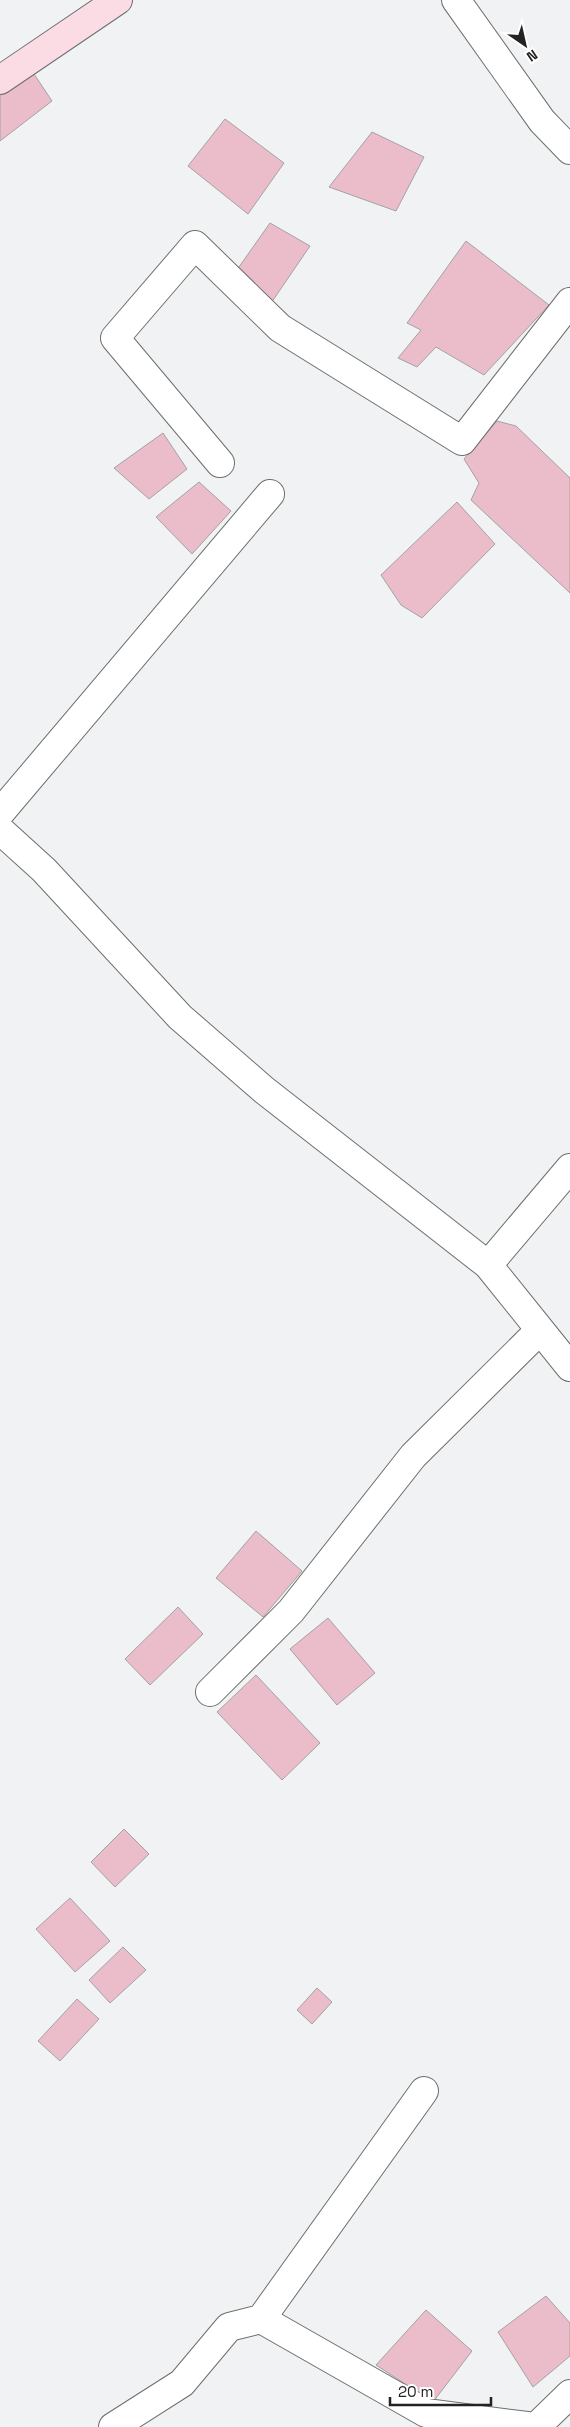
<svg xmlns="http://www.w3.org/2000/svg" width="570" height="2427" font-family="'Space Grotesk',sans-serif">
<style>
.building{fill:#ebbdca;stroke:#a3a2a2}
.lines{fill:none;stroke-linecap:round;stroke-linejoin:round}
.street-casing{stroke:#6d6e6e;stroke-width:30}
.secondary-casing{stroke:#6d6e6e;stroke-width:30}
.street{stroke:#fff;stroke-width:28}
.secondary{stroke:#fbdce5;stroke-width:28}
</style>
<rect width="100%" height="100%" fill="#f1f2f3"/>
<path class="building" d="M32 71 52 101 0 141V90Z
M225 119 284 163 248 214 188 166Z
M372 132 424 157 396 211 329 187Z
M270 223 310 246 267 309 234 274Z
M466 241 549 305 484 375 436 347 417 367 398 358 421 330 407 323Z
M497 421 516 426 570 478V593L471 500 479 483 464 459Z
M163 433 187 469 149 499 114 468Z
M199 482 231 511 192 554 156 517Z
M457 502 495 544 422 618 401 605 381 575Z
M256 1531 302 1571 263 1617 216 1578Z
M178 1607 203 1634 150 1685 125 1659Z
M328 1618 375 1673 337 1705 290 1649Z
M256 1675 320 1743 282 1780 217 1712Z
M124 1829 149 1854 115 1887 91 1862Z
M70 1898 110 1941 75 1972 36 1929Z
M123 1947 146 1970 110 2003 89 1980Z
M317 1988 332 2002 312 2024 297 2010Z
M77 1999 99 2019 60 2061 38 2041Z
M546 2296 570 2323V2356L533 2387 498 2332Z
M426 2310 472 2351 433 2402 376 2365Z"/>
<g class="lines">
<defs>
<path id="street" d="M456 0 542 121 570 150
M220 463 115 338 195 245 280 328 462 441 570 302
M0 813 270 494
M0 830 44 870 180 1017 264 1090 488 1265 570 1367
M488 1265 570 1168
M210 1692 291 1611 413 1456 540 1330
M261 2319 424 2091
M113 2427 182 2383 229 2327 261 2319 426 2413 535 2427
M536 2427 570 2394"/>
<path id="secondary" d="M0 80 118 0"/>
</defs>
<use href="#street" class="street-casing"/>
<use href="#secondary" class="secondary-casing"/>
<use href="#street" class="street"/>
<use href="#secondary" class="secondary"/>
</g>
<g transform="translate(525 45) rotate(146)" stroke="#ffffff" stroke-width="4" paint-order="stroke">
<path d="M0-4L9 19L0 12L-9 19Z" fill="#232323"/>
<text y="-8" font-size="14" font-weight="bold" text-anchor="middle" fill="#232323">N</text>
</g>
<path d="M390 2397v8h101v-8" fill="none" stroke="#232323" stroke-width="2.5"/>
<text x="398" y="2397" font-size="15" fill="#232323" stroke="#ffffff" stroke-width="4" paint-order="stroke">20 m</text>
</svg>
